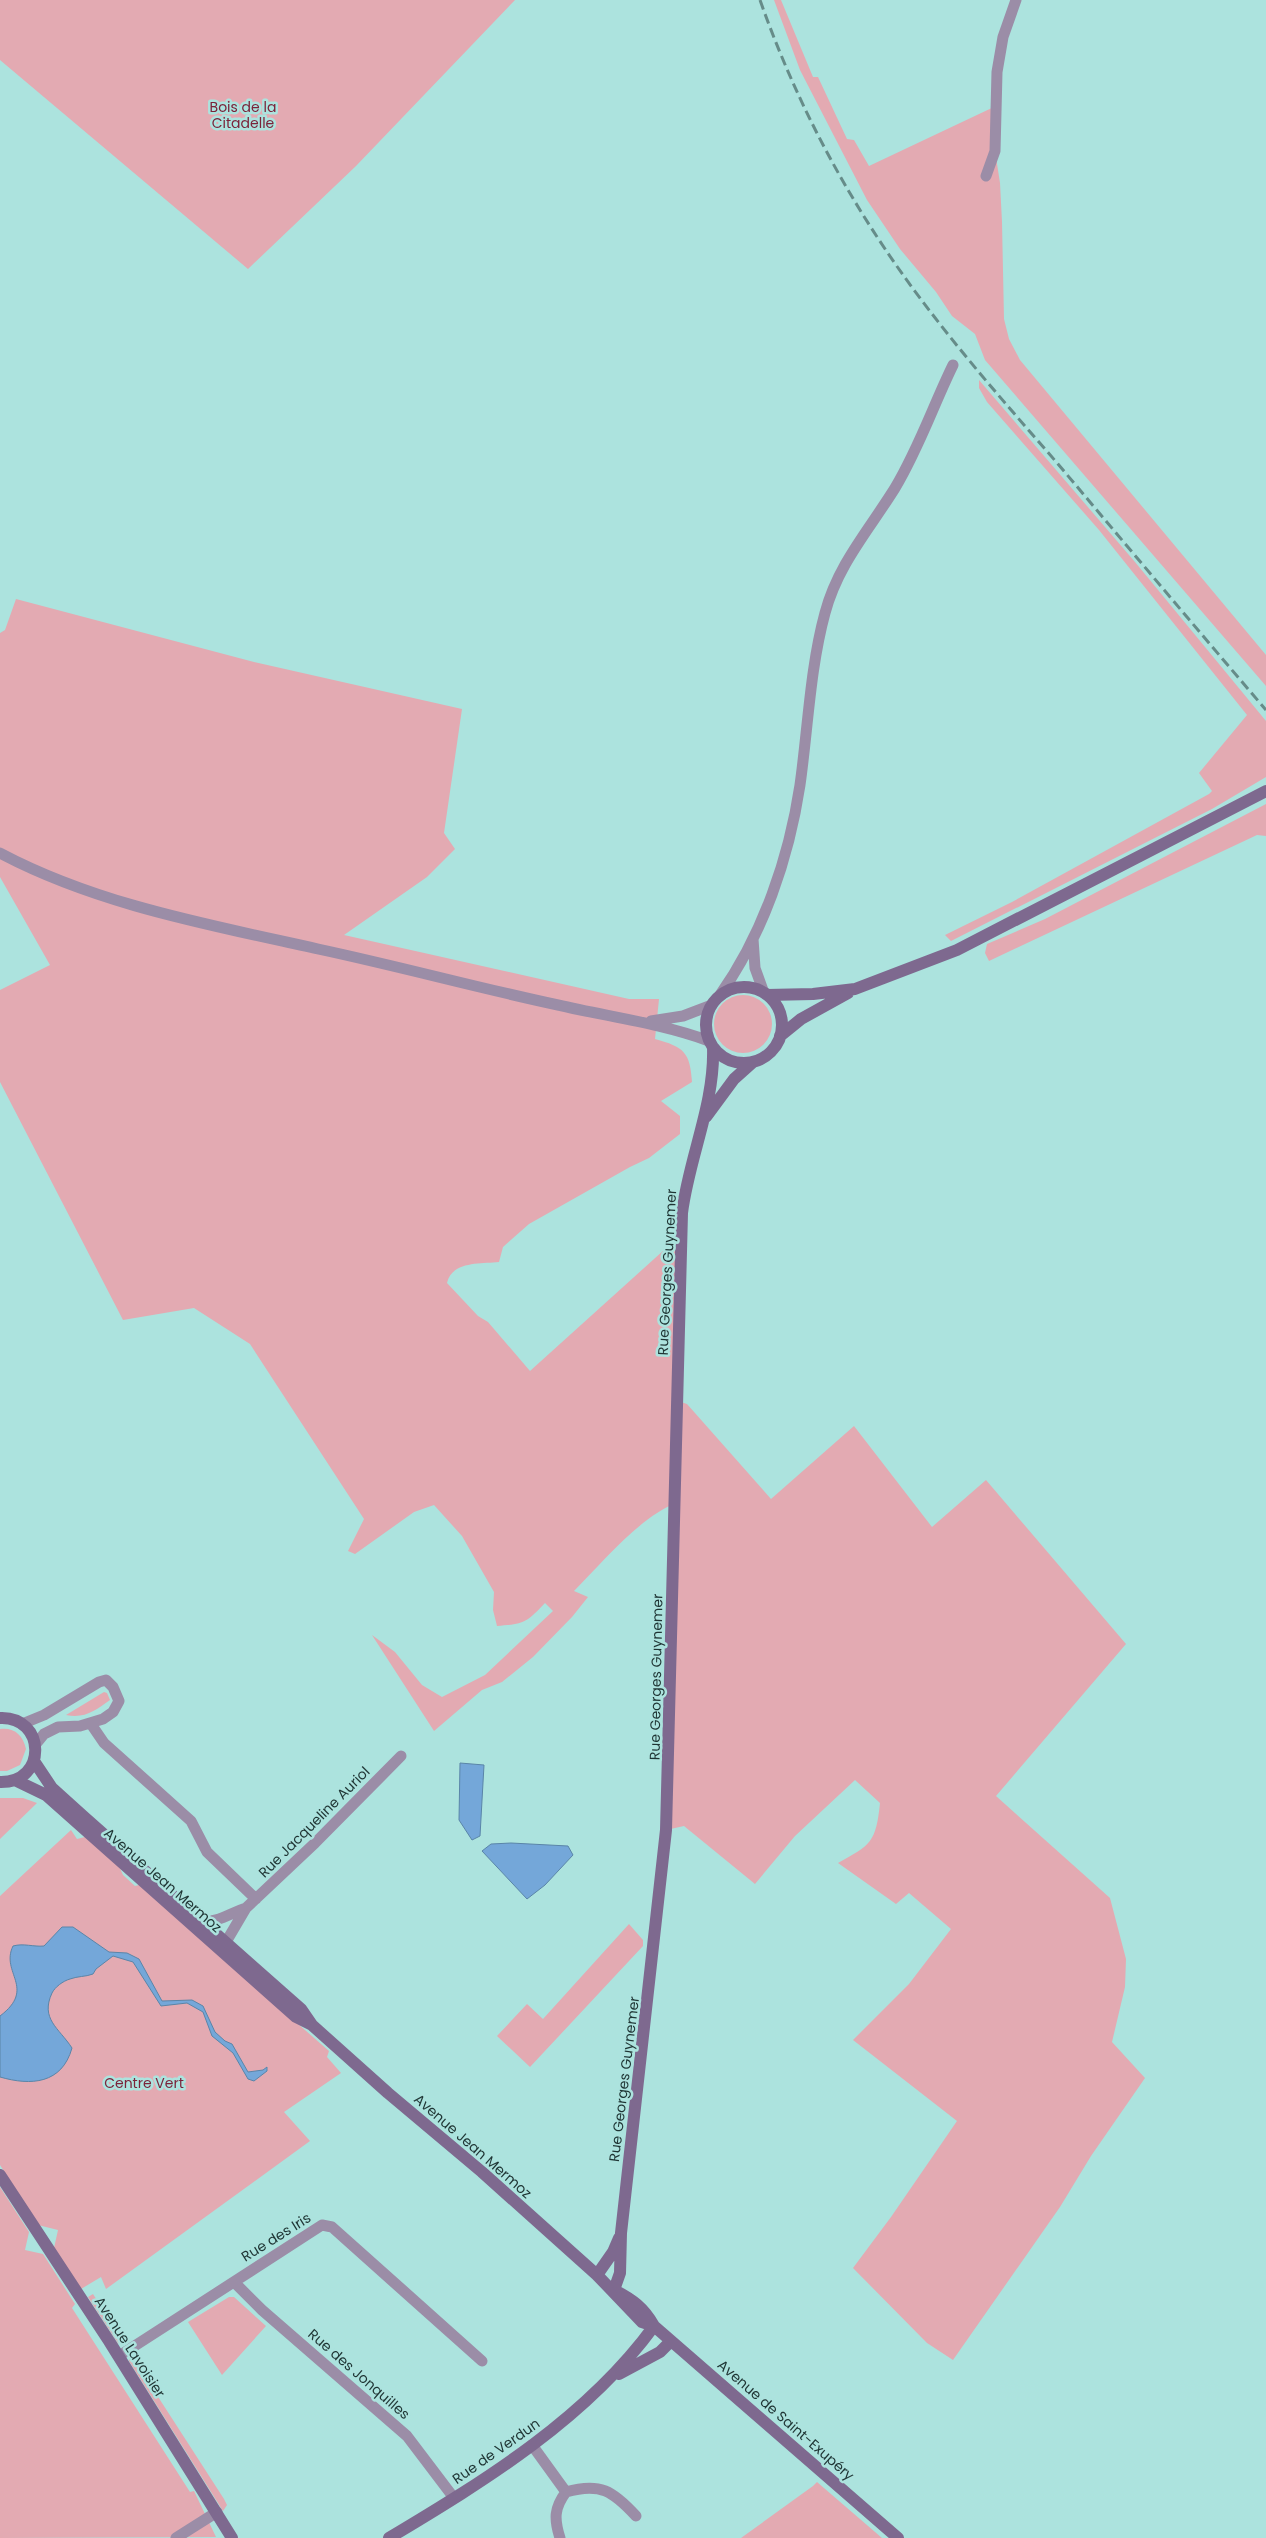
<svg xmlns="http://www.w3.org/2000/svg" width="1266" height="2538" font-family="Poppins,sans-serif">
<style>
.green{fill:#e3aab2}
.water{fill:#74a7d9;stroke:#5a85a8}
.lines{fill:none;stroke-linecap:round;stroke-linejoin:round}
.street{stroke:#9b8da7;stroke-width:11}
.secondary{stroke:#7e698f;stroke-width:12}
.rail{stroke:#668c89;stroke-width:3;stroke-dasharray:10 5;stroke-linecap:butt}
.labels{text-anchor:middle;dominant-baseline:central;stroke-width:5;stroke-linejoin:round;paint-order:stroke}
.park-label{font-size:14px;fill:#7b233a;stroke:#ace3de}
.street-label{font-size:14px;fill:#1f3534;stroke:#ace3de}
</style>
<rect width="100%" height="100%" fill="#ace3de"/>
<path class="green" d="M0 0H515L356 166 248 269 0 60Z
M774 0H781L813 77H818L847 139 854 140 869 166 996 106 995 151 1000 183 1002 222 1004 319 1009 339 1020 360 1266 655V686L985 360 975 334 952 316 936 292 900 249 867 200 800 70Z
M979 380 1135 562 1266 721V777L1212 809 951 941 945 935 1012 902 1209 794 1212 791 1199 773 1247 715 1099 530 987 402 979 388Z
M16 599 254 662 462 709 444 833 455 849 427 877 344 935 629 999H659L655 1039C684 1047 690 1052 692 1082L661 1101 680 1116V1134L649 1158 630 1167 529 1224 503 1247 499 1262C480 1264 452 1261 447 1283L478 1316 488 1322 530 1371 664 1250 673 1246H681L678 1401 687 1404 771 1499 854 1426 932 1527 986 1480 1126 1644 996 1796 1110 1898 1126 1959 1125 1987 1112 2042 1145 2078 1091 2156 1060 2207 953 2360 927 2343 853 2268 891 2217 957 2121 853 2040 909 1984 951 1929 909 1893 896 1904 838 1863C871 1845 876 1842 880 1803L855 1780 795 1836 755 1884 684 1826 666 1830 674 1504C639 1518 602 1563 574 1591L588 1597 572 1617 533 1657 502 1682 482 1690 434 1731 372 1635 395 1652 422 1685 442 1697 485 1675 553 1611 545 1603C526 1623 524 1624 497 1626L493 1610 494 1592 462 1536 434 1505 414 1512 355 1554 348 1551 364 1519 250 1344 194 1308 123 1320 0 1082V990L50 965 0 877V633L5 630Z
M1266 804V836L1257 835 989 961 985 953 987 944 1045 919Z
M714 1024a29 29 0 1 1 58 0a29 29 0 1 1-58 0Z
M104 1692 107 1693 110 1700C96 1710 85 1719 66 1715Z
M0 1729C14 1727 23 1735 26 1749L20 1765 7 1771H0Z
M0 1798H23L37 1803 0 1839Z
M71 1830 77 1839 85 1837 119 1866 123 1875 135 1886 139 1885 329 2051 327 2057 341 2073 284 2112 310 2141 106 2289 101 2277 81 2289 54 2248 58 2230 38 2225 0 2165V1896Z
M629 1924 643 1940V1946L530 2067 497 2036 527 2004 543 2019Z
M0 2187 29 2232 25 2250 43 2254 75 2304 72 2308 190 2492 194 2491 216 2537 0 2538Z
M93 2294 122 2339 123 2343 121 2344 118 2343 88 2297Z
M229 2297H234L266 2326 222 2375 188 2322Z
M133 2358 224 2499 227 2505 223 2511 129 2361V2359Z
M817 2482 882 2538H741L813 2486Z"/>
<path class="water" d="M460 1763 484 1765 480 1836 472 1840 459 1820Z
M511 1843 568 1846 573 1855 545 1885 527 1899 482 1851 491 1844Z
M62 1927H73L109 1952 127 1953 139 1959 162 2001 192 2000 203 2006 215 2032 225 2041 232 2044 248 2072 263 2070 267 2067V2071L254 2081 248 2079 233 2053 212 2036 203 2012 187 2003 161 2006 133 1962 113 1956 96 1969 93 1974C85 1977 78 1976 70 1979 63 1981 55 1987 52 1993 40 2019 59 2028 72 2048 62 2084 31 2086 0 2077V2016C37 1988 0 1973 13 1946 24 1943 33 1947 44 1946Z"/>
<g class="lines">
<path class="street" d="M986 176 995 151 997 72 1003 37 1016 0
M0 853C98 905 211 925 318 949 398 966 478 988 558 1005 609 1017 660 1023 709 1041
M753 939 755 968 764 993
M720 995C763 934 789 858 800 785 808 728 810 668 825 613 838 564 869 530 895 488 919 448 933 406 953 365
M651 1021 683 1016 712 1005
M22 1724 44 1715 99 1682 106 1680 113 1687 119 1701 113 1712 103 1719 80 1726 58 1727 44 1734 35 1745
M91 1724 104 1743 191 1821 207 1852 256 1899
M201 1921C216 1924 232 1912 246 1908
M218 1941 222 1944 226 1942 246 1908 315 1843 401 1756
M234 2282 262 2310 407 2436 454 2498
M119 2356 322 2225 332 2227 482 2361
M532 2445 566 2492C600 2482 613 2491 636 2516
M176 2538 217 2512
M560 2538C554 2519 554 2508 566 2492"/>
<path class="secondary" d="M706 1025a38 38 0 1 1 76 0a38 38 0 1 1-76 0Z
M767 995 813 994 855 989 957 950 1266 791
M780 1036 801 1019 848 993
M706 1117 734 1079 753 1062
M0 1718C46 1716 48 1783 0 1782
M34 1761 52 1788 83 1816 301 2009 312 2025 388 2093 482 2172 597 2275 642 2322 654 2326
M15 1780 46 1795 296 2017 312 2025
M0 2175 109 2341 232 2538
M597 2275 613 2252 619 2238
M614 2290 620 2273 621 2233 666 1830 682 1213C689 1157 715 1104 713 1047
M614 2290C632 2299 644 2308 654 2326L898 2538
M619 2374 660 2352 671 2341
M389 2538C486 2480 587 2418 654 2326"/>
<path class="rail" d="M760 0C798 108 853 210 923 302 965 358 1012 411 1058 464 1127 546 1196 628 1266 710"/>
</g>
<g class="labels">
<g class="park-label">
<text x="243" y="107">Bois de la<tspan x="243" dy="16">Citadelle</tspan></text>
<text x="144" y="2083">Centre Vert</text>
</g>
<g class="street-label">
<text transform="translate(667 1272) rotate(-87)">Rue Georges Guynemer</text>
<text transform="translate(656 1677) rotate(-89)">Rue Georges Guynemer</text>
<text transform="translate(314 1822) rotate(-45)">Rue Jacqueline Auriol</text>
<text transform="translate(163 1880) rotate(41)">Avenue Jean Mermoz</text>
<text transform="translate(624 2079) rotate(-83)">Rue Georges Guynemer</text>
<text transform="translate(473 2146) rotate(41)">Avenue Jean Mermoz</text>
<text transform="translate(276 2237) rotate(-32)">Rue des Iris</text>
<text transform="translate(130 2347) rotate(57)">Avenue Lavoisier</text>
<text transform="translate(359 2374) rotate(41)">Rue des Jonquilles</text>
<text transform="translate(786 2420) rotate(41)">Avenue de Saint-Exupéry</text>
<text transform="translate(496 2451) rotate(-35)">Rue de Verdun</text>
</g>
</g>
</svg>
